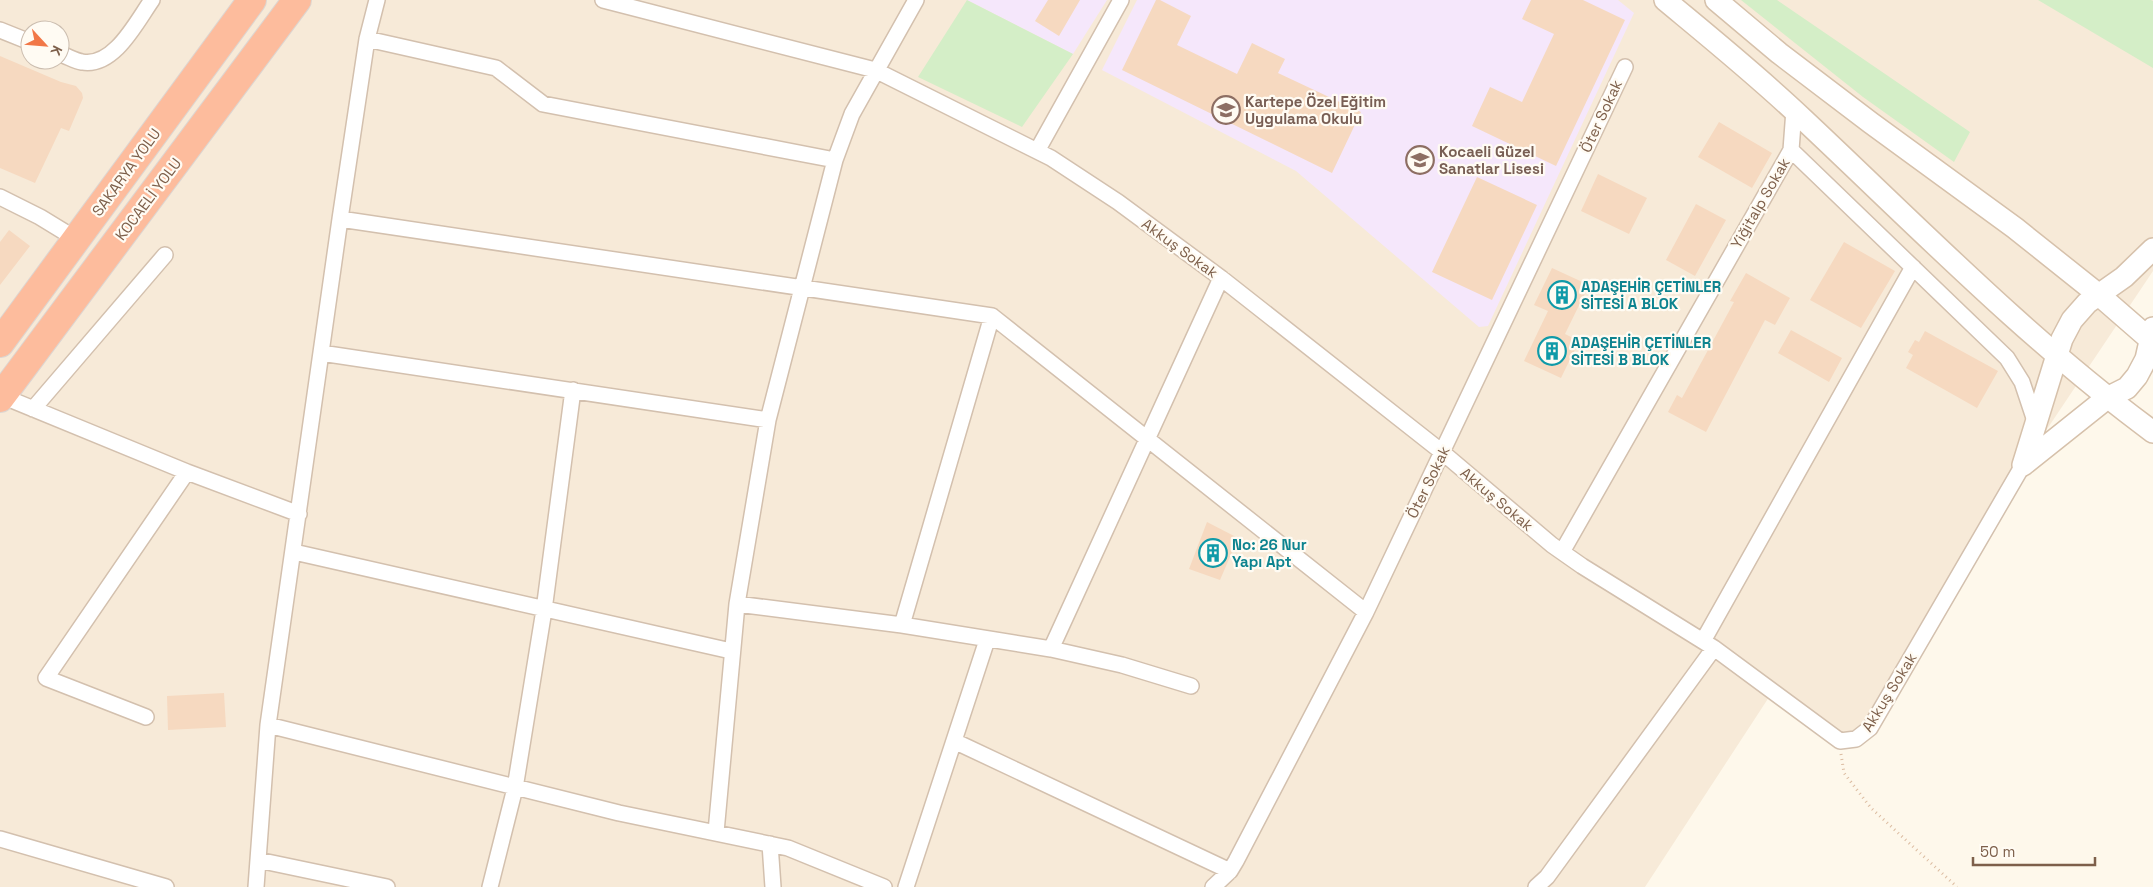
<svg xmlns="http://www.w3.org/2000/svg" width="2153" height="887" font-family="'Space Grotesk',sans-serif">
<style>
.residential{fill:#f7ead8;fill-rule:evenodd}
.education{fill:#f5e7fb}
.green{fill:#d4eec7}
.building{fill:#f6d9c0}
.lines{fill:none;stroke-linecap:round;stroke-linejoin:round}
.street-casing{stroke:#d3c0ae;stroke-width:18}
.secondary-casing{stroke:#d6c1ab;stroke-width:24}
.highway-casing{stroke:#ddd5d0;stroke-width:30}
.path{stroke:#dcbca1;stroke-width:3;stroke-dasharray:1 4;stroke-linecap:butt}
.street{stroke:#fff;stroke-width:15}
.secondary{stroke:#fff;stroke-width:21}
.highway{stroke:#fdbc9d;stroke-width:28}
.labels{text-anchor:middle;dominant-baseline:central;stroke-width:4.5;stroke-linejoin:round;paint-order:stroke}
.education-label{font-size:15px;font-weight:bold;fill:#785e54;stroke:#fffbf3;text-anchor:start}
.street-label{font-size:15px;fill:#7d5f4a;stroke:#fffbf3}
.culture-label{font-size:15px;font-weight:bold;fill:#0d838f;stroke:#fffbf3;text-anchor:start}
</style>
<rect width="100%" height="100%" fill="#fef8eb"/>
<path class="residential" d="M0 0H2153V271L2023 465 1870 728 1847 741 1773 691 1645 887H0ZM30 30H60V60H30Z"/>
<path class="education" d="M967 0H1107L1073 54Z
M1137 0H1618L1634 13 1488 326 1479 327 1296 171 1102 70Z"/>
<path class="green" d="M967 0 1073 54 1022 127 918 77Z
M1741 0H1777L1970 132 1954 162 1863 97Z
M2038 0H2151L2153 1V68Z"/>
<path class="building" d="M1048 0H1080L1059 36 1035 21Z
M1156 0H1160L1191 16 1177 45 1237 74 1252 43 1285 59 1278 73 1361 112 1332 173 1122 70Z
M1531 0H1583L1625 20 1556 166 1472 126 1490 87 1522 102 1554 34 1522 19Z
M0 56 61 82 76 86 82 93 83 98 69 131 61 128 35 183 0 168Z
M1719 122 1772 153 1752 188 1698 157Z
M1598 174 1647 198 1629 234 1581 211Z
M1477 177 1537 205 1492 300 1432 272Z
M1696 204 1726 220 1695 276 1666 260Z
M9 230 30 246 0 285V242Z
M1844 242 1895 271 1861 328 1810 300Z
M1552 268 1589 285 1565 334 1579 341 1561 378 1524 361 1548 311 1534 305Z
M1746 273 1790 298 1775 325 1765 320 1706 432 1668 412 1677 395 1682 398 1734 302 1730 301Z
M1791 330 1842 358 1829 382 1778 353Z
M1925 331 1998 371 1977 408 1906 368 1913 355 1908 352 1915 340 1919 342Z
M1207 522 1238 538 1220 580 1189 569Z
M224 693 226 727 168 730 167 696Z"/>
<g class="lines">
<defs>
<path id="street" d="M603 0 875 70 1051 158 1118 202 1221 278 1442 452 1552 545 1582 566 1714 648 1840 741 1856 739 1870 728 2023 465
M0 30 30 42
M367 39 496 68 543 104 835 160
M60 54C67 56 75 61 82 62 114 68 137 21 152 0
M1791 150 1794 110
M1037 151 1121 0
M0 197 40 217 76 239
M340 219 992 316 1366 612
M321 353 768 420
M2 396 187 472 299 514
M33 409 165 255
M294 552 731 651
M1562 552 1791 150 2007 358 2022 382 2035 421
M737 604 902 625 1051 649 1122 665 1191 686
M902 625 992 316
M1703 641 1913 267
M1051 649 1221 278
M146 717 46 678 187 472
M268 725 619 813 788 848 884 887
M954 741 1230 871
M716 832 737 604 768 420 835 160 852 114 916 0
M0 839 166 887
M770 844 773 887
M258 860 387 887
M256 887 268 725 340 219 367 39 377 0
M490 887 515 788 544 610 573 390
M906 887 987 640
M1213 887 1230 871 1236 861 1366 612 1625 67
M1536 887 1547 877 1714 648"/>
<path id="secondary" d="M1665 0C1712 39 1759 77 1803 119 1917 226 2027 339 2153 432
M1716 0 1779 53 1871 123 2015 228 2099 295 2153 342
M2023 465 2062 339 2072 320 2087 303 2124 277 2153 249
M2023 465 2107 398 2127 388 2137 376 2146 359 2153 328"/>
<path id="highway" d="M0 343 252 0
M0 398 297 0"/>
</defs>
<use href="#street" class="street-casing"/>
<use href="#secondary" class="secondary-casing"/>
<use href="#highway" class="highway-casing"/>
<path class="path" d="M1841 754 1844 773 1871 808 1957 887"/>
<use href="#street" class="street"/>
<use href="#secondary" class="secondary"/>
<use href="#highway" class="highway"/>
</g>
<defs>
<symbol id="school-ring" viewBox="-11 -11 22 22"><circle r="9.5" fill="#fffbf3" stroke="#8d6e63" stroke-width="1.5"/><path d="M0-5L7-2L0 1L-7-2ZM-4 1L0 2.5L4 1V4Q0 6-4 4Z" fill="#8d6e63"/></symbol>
<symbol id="building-ring" viewBox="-11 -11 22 22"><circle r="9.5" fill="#fffbf3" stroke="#0f9aa8" stroke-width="1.5"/><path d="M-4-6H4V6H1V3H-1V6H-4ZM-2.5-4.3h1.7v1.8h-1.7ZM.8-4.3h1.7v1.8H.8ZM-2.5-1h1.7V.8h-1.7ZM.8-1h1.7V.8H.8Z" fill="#0f9aa8"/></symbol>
</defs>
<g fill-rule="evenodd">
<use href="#school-ring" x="1210" y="94" width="32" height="32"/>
<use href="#school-ring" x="1404" y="144" width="32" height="32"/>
<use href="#building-ring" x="1546" y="279" width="32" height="32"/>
<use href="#building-ring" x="1536" y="335" width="32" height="32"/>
<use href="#building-ring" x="1197" y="537" width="32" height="32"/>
</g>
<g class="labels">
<g class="education-label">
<text x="1245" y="101">Kartepe Özel Eğitim<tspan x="1245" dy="17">Uygulama Okulu</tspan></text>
<text x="1439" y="151">Kocaeli Güzel<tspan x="1439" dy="17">Sanatlar Lisesi</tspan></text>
</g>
<g class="street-label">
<text transform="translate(1601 116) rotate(-65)">Öter Sokak</text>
<text transform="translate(126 172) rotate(-54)">SAKARYA YOLU</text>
<text transform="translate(148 199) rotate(-53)">KOCAELİ YOLU</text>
<text transform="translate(1760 203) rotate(-60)">Yiğitalp Sokak</text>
<text transform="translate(1180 248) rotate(36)">Akkuş Sokak</text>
<text transform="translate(1428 482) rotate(-64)">Öter Sokak</text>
<text transform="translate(1497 499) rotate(40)">Akkuş Sokak</text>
<text transform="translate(1889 692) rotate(-58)">Akkuş Sokak</text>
</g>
<g class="culture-label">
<text x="1581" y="286">ADAŞEHİR ÇETİNLER<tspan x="1581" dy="17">SİTESİ A BLOK</tspan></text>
<text x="1571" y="342">ADAŞEHİR ÇETİNLER<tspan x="1571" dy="17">SİTESİ B BLOK</tspan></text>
<text x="1232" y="544">No: 26 Nur<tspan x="1232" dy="17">Yapı Apt</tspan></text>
</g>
</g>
<g transform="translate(45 45) rotate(116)"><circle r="24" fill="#fffbf3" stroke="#cbbdaf"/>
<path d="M0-4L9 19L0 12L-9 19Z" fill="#f17747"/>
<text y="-8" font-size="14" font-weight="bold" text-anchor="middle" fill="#7d5f4a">K</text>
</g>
<path d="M1973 857v8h122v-8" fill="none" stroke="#7d5f4a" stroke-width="2.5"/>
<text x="1980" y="857" font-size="15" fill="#7d5f4a" stroke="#fffbf3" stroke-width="4" paint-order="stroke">50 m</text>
</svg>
